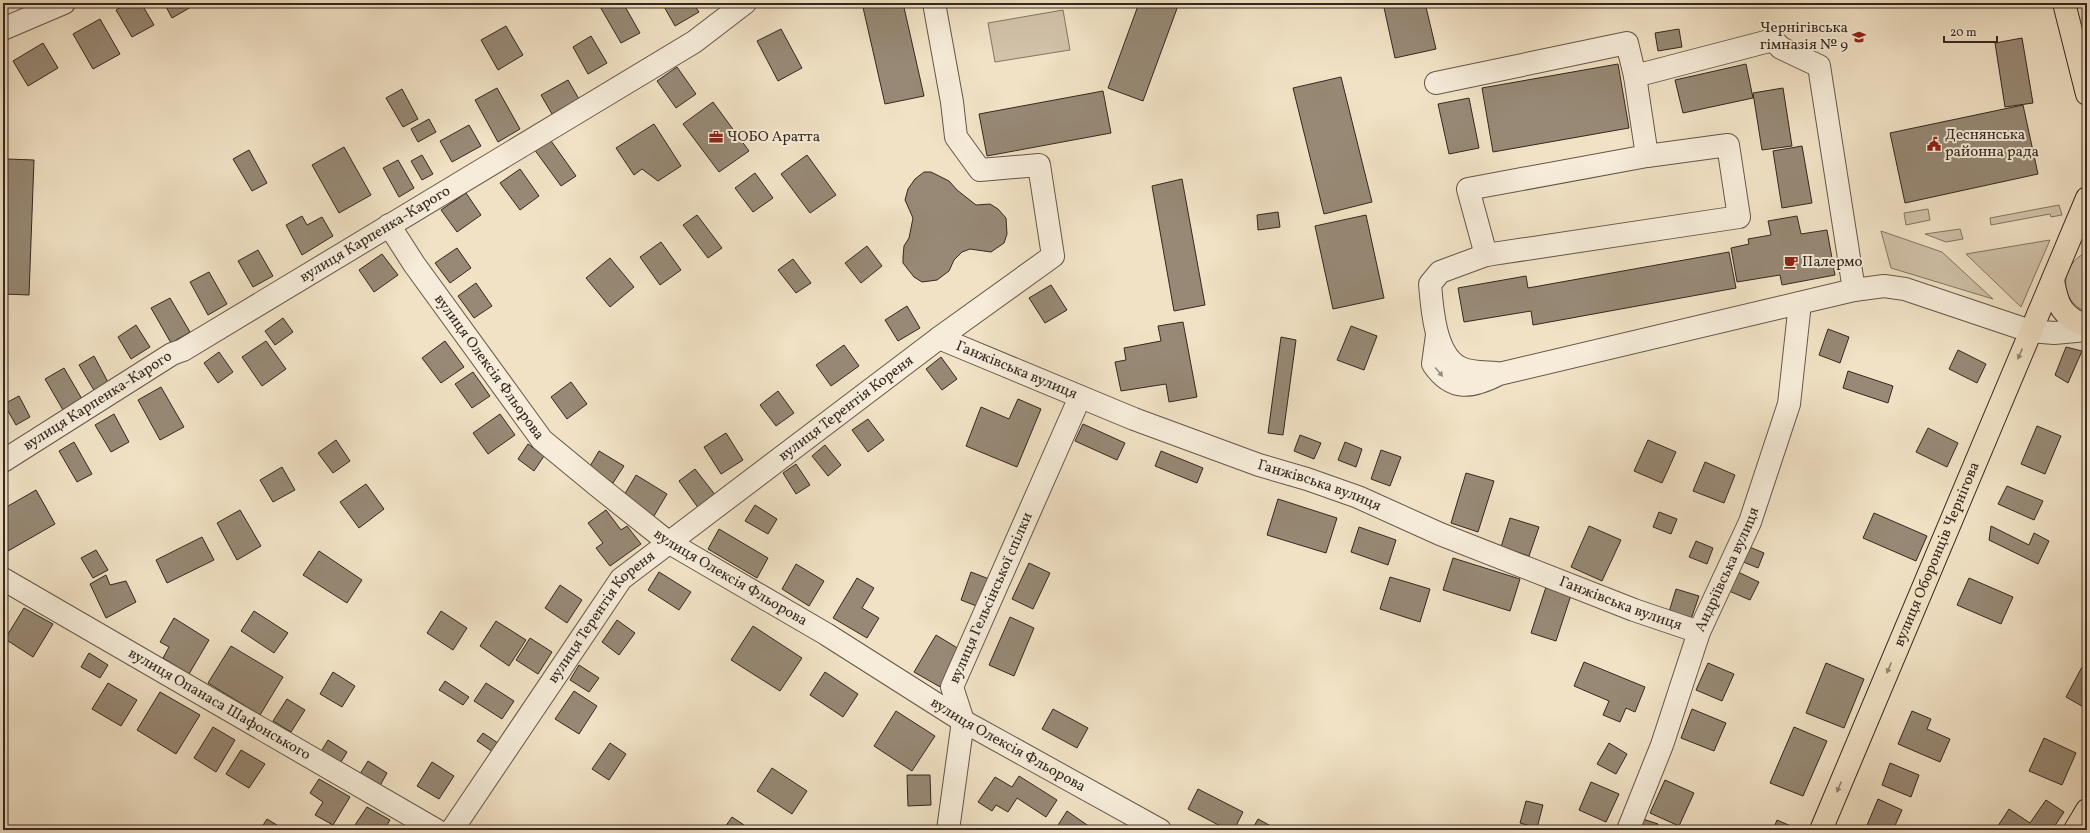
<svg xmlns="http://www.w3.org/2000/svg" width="2090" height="833" font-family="Vollkorn,serif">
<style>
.grass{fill:#d1c2a9;stroke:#837564}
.building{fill:#978975;stroke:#35281f}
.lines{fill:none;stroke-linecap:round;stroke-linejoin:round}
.minor-casing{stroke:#645648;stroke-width:24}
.major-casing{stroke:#35281f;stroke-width:24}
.minor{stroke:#f6ecd9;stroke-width:22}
.major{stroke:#f1e2c5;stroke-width:22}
.oneway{fill:#938572}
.oneway2{fill:#968a7c}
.labels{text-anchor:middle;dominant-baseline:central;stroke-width:4;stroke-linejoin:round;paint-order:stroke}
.poi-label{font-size:15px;fill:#35281f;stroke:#f6ecd9;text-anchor:start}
.street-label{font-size:15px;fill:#35281f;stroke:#f6ecd9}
</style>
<rect width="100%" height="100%" fill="#f1e2c5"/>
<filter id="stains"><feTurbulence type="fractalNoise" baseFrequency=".005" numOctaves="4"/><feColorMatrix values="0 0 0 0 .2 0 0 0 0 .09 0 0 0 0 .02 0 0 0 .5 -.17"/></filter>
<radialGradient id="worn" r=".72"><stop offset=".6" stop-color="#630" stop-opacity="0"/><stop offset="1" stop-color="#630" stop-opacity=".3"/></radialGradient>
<path class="grass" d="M1063 10 1070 50 995 62 988 23Z
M2059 205 2062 215 2051 217 2050 214 1991 225 1990 218Z
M1928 209 1930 220 1906 225 1904 213Z
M1960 229 1963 239 1946 242 1925 234Z
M1881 231 1942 252 1993 299 1891 268Z
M2050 240 2021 307 1966 254Z
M2087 252V312C2057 301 2060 264 2087 252Z"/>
<path class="building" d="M128 3H141L154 25 132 37 116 10Z
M164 3H189L191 7 172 18Z
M603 3H623L640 33 621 43 599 5Z
M662 3H693L699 12 675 26Z
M862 3H903L924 96 885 104Z
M1139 3H1179L1143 101 1108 88Z
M1383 3H1425L1436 49 1395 58Z
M100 19 120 54 93 69 73 34Z
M506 26 523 55 498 70 481 40Z
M781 29 802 68 778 81 757 41Z
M1679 29 1682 47 1658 51 1655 33Z
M591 36 607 63 588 74 573 47Z
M2022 38 2033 103 2005 107 1995 43Z
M43 43 58 68 28 86 13 61Z
M1618 64 1629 128 1493 152 1482 88Z
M1746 64 1753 98 1683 113 1675 80Z
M677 67 696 94 676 108 657 81Z
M1341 77 1372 202 1324 214 1293 88Z
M568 80 579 99 552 114 541 95Z
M497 88 520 129 498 142 475 100Z
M1783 88 1792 146 1762 150 1753 93Z
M402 89 418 119 403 127 386 98Z
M1103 91 1111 133 987 156 979 114Z
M1469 98 1479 148 1449 154 1438 104Z
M713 102 749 151 719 172 683 124Z
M2023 105 2038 174 1905 203 1890 133Z
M429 119 436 132 418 142 411 129Z
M654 124 681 166 658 181 642 169 634 175 616 148Z
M469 125 481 146 452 162 440 141Z
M549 138 576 176 561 186 534 149Z
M1802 146 1812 203 1782 208 1773 151Z
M344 147 371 195 339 213 312 165Z
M249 150 267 183 252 191 233 159Z
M422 155 433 174 422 180 411 161Z
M807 155 836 195 810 213 781 174Z
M7 159 34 160 29 295 3 294Z
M398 160 414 188 399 197 383 168Z
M520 169 539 196 520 210 500 183Z
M924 172H931L949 181 957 190 976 205 990 204 998 209 1006 218 1007 234 1004 243 991 252 970 249 962 252 954 260 949 271 937 280 922 282 914 277 903 263V257L904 246 909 238 913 218 905 200 908 189 915 179Z
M755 173 773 198 753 212 735 188Z
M1182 179 1205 305 1174 311 1152 186Z
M466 193 481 215 457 232 441 210Z
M1278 212 1280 227 1258 230 1257 215Z
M697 215 722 248 708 258 683 225Z
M1366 215 1384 298 1333 309 1315 226Z
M302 216 307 225 322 217 333 236 302 255 286 225Z
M1797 216 1801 234 1827 230 1835 275 1782 285 1780 275 1737 282 1731 248 1749 244 1748 239 1771 235 1768 221Z
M661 242 681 270 660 285 640 257Z
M867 246 882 266 861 283 845 263Z
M457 248 471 268 450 283 435 263Z
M258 250 273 276 253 287 238 261Z
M1729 252 1736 288 1533 325 1531 311 1464 322 1458 288 1526 276 1528 288Z
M382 254 398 275 374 292 359 270Z
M610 258 634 287 610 307 586 278Z
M793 259 811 283 796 293 778 270Z
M209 272 227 304 208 315 190 282Z
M476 283 492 306 474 318 458 296Z
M1051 285 1067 310 1045 323 1029 298Z
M170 298 190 332 171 343 151 308Z
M907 306 920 328 898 341 885 320Z
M283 318 293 332 275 345 265 331Z
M1183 322 1197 397 1169 402 1166 384 1121 391 1115 362 1126 360 1124 348 1161 341 1158 326Z
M136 325 150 347 131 359 118 337Z
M1351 326 1377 336 1364 370 1337 360Z
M1828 329 1849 337 1840 363 1819 355Z
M1281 337 1296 340 1283 435 1268 433Z
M266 341 286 369 262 386 242 357Z
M445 341 464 367 441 383 422 358Z
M844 345 859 366 831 386 816 365Z
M2066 347 2082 351 2068 383 2055 375Z
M1958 350 1986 364 1977 383 1949 369Z
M219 352 233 372 218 383 204 363Z
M94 356 109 384 95 392 79 365Z
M941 357 957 379 942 390 926 369Z
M64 368 82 399 63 410 45 379Z
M1848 371 1893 386 1888 403 1843 388Z
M473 372 490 396 472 408 455 384Z
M571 382 587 404 567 419 551 397Z
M161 387 184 427 160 440 138 400Z
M778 391 794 413 776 426 760 405Z
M19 396 30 417 16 425 4 404Z
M1018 399 1041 409 1017 467 966 446 981 407 1009 419Z
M114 414 129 442 111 452 95 425Z
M500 414 515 435 488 454 473 433Z
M868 419 884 440 868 452 852 430Z
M1083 424 1125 443 1117 460 1075 441Z
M2037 426 2061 436 2045 474 2021 464Z
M1928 428 1958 443 1947 467 1916 452Z
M726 433 743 460 721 474 704 447Z
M1300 435 1321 443 1314 459 1294 451Z
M336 440 350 461 333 473 318 453Z
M1648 440 1676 452 1662 483 1634 471Z
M74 442 92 474 77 482 59 451Z
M1345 442 1362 449 1356 467 1338 460Z
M528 444 544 456 534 471 518 459Z
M825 445 841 465 828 476 812 456Z
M1381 450 1401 457 1390 486 1371 479Z
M599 451 624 466 613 483 589 468Z
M1161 451 1203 468 1197 483 1155 466Z
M1705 462 1735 475 1724 503 1693 491Z
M796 464 810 485 796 494 783 473Z
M282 467 295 490 273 502 260 480Z
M695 469 716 496 699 509 679 481Z
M1466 473 1494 481 1478 532 1451 523Z
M636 475 667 494 654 516 623 497Z
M366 484 384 509 359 528 340 502Z
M2007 486 2043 501 2034 520 1998 504Z
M36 490 55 524 8 551 3 542V509Z
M1278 499 1337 518 1326 553 1267 535Z
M755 505 777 519 768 534 745 521Z
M240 510 261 546 237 560 217 523Z
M606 510 621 530 627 526 641 544 610 566 596 548 603 543 588 523Z
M1659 512 1677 519 1671 534 1653 527Z
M1874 513 1927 536 1916 561 1863 538Z
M1510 518 1539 527 1529 556 1501 547Z
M1589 526 1621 540 1602 581 1571 567Z
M1991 526 2029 545 2034 533 2049 541 2038 564 1989 540Z
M1359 527 1396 540 1388 565 1351 552Z
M719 529 768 558 757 578 708 549Z
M202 537 214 560 167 583 156 560Z
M1696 541 1713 548 1707 564 1689 557Z
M1747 546 1764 553 1758 568 1741 561Z
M96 550 108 570 93 578 81 558Z
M319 551 362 580 347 603 303 575Z
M1453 558 1520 579 1510 611 1443 590Z
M1029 563 1050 573 1033 609 1012 599Z
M796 564 824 581 809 606 782 589Z
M659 572 691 592 679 610 648 590Z
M971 572 989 579 979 607 961 600Z
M1738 572 1759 582 1750 600 1729 591Z
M106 575 110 585 126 581 136 602 106 618 90 584Z
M1390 577 1430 589 1420 622 1380 609Z
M857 578 874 588 862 608 879 618 867 638 833 618Z
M1969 578 2013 597 2001 624 1957 605Z
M560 585 582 600 567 623 545 608Z
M1546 587 1571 595 1556 641 1531 633Z
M1676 589 1699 596 1691 619 1669 612Z
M24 608 53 624 33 657 5 639Z
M254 611 288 633 274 653 241 631Z
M441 611 467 628 453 650 427 633Z
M1010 617 1034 628 1014 676 989 665Z
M174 618 209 640 189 674 163 658 169 647 160 642Z
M617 620 635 633 619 655 602 642Z
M496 621 526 640 509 666 480 646Z
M753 626 802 658 780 691 731 660Z
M936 635 964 652 942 688 914 672Z
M530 638 552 652 538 674 516 660Z
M231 646 283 677 260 715 208 683Z
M89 653 108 665 100 678 81 667Z
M1584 662 1645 687 1635 712 1626 708 1620 722 1603 715 1609 701 1574 686Z
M1708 663 1734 674 1722 701 1696 690Z
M1826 663 1864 679 1844 728 1806 713Z
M579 665 599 678 589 692 570 680Z
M2082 667 2087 670V709L2066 697Z
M333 672 355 686 342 707 320 694Z
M825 672 858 694 843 717 810 695Z
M445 681 469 697 463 705 439 690Z
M108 683 137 700 121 726 92 709Z
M486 683 514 701 502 719 474 701Z
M574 691 597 706 579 734 555 719Z
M160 692 200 715 176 754 137 730Z
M287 699 305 710 291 732 273 721Z
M1053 709 1088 728 1077 748 1042 729Z
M1692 709 1726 723 1714 751 1681 738Z
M896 711 935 736 912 771 874 746Z
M1912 711 1931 719 1927 729 1950 739 1940 762 1898 744Z
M213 727 235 740 216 772 194 758Z
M1794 727 1827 741 1803 796 1770 783Z
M483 733 498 743 493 752 477 741Z
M2044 738 2076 753 2062 785 2029 771Z
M328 740 347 752 338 767 319 755Z
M610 743 626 754 609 780 592 769Z
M1609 743 1627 754 1616 774 1597 764Z
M241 750 265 764 249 788 226 774Z
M368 761 387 773 377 791 357 779Z
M432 762 454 776 439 799 417 786Z
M1890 763 1919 775 1911 797 1882 785Z
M772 768 807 791 792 814 757 791Z
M907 775H930L931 805 908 806Z
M1019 776 1057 800 1046 817 1017 798 1008 812 996 805 992 811 978 802 995 777 1012 787Z
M319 779 350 797 333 825 315 815 323 802 310 793Z
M1665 780 1694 793 1679 826 1650 813Z
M1591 782 1619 794 1606 822 1579 810Z
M1198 789 1243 812 1234 830H1228L1188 809Z
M1878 799 1902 810 1893 830H1865Z
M2046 800 2064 812 2052 830 1996 829 2009 809 2030 823Z
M1526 801 1543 805 1537 828 1520 823Z
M367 807 390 820 384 830H363L355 825Z
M1067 811 1090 827 1088 830H1055Z
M732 817 750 829 752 830H723Z
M1640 818 1658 824 1656 830H1636Z
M267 819 285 830H260Z
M1258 819 1278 830H1252Z
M1777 820 1800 830H1773Z
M485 826 492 830H483Z"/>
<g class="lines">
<defs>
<g id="minor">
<path d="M3 29 64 3"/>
<path d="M1436 83 1627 43 1635 76 1773 40 1781 48 1819 66 1854 290"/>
<path id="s1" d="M389 225 414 264 542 440 599 487 668 542 826 634 963 721 1160 830"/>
<path d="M1486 255 1468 189 1647 156 1635 76"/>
<path d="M1437 335 1433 364C1452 392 1472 388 1499 374L1854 290 1884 286 1905 289 2030 331 2054 333 2087 330"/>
<path id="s2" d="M939 338 1134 419 1259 465 1307 479 1358 497 1440 534 1634 610 1699 632"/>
<path d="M1496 373C1485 372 1469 373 1459 367 1435 354 1432 309 1430 284L1440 272 1486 255 1739 217 1728 145 1647 156"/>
<path id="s3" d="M3 461 172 354 183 350 694 42 745 3"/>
<path id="s4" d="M3 579 436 830"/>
<path id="s5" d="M452 830 621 579 939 338 1053 256 1039 165 980 170 956 137 952 102 934 3"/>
<path id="s6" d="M948 830 963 721 952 687 1080 397"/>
<path id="s7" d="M1628 830 1662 745 1699 632 1750 522 1789 404 1800 303"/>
</g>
<g id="major">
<path d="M2064 3 2087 94"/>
<path d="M2053 280C2057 305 2062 317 2087 326"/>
<path id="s8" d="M1821 830 2087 198"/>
<path d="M2075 830 2087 810"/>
</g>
</defs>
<use href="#minor" class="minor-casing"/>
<use href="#major" class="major-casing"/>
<use href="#minor" class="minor"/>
<use href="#major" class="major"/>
</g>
<defs><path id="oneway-solid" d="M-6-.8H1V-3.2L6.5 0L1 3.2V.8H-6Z"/></defs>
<g class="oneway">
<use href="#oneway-solid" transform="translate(2020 354) rotate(113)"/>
<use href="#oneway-solid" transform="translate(1889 668) rotate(113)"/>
<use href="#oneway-solid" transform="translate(1839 787) rotate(113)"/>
</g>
<use class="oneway2" href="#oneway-solid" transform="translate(1439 372) rotate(50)"/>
<defs>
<symbol id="school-bare" viewBox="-9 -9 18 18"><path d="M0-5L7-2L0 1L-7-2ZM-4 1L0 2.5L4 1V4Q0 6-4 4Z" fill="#8f2418" stroke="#f6ecd9" stroke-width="2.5" paint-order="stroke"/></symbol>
<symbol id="office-bare" viewBox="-9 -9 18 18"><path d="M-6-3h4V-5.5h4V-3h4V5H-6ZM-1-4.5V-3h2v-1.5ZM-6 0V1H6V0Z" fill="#8f2418" stroke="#f6ecd9" stroke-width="2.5" paint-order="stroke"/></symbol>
<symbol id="civic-bare" viewBox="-9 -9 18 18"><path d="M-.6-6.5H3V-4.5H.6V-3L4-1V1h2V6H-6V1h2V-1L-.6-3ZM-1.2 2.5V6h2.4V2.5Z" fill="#8f2418" stroke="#f6ecd9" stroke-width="2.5" paint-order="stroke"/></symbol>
<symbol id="cafe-bare" viewBox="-9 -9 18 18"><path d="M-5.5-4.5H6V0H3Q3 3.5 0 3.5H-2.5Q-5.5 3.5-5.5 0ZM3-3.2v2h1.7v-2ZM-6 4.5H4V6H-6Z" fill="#8f2418" stroke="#f6ecd9" stroke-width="2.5" paint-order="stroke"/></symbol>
</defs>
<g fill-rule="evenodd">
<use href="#school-bare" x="1849" y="27" width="20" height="20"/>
<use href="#office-bare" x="706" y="127" width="20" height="20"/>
<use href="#civic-bare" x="1924" y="134" width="20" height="20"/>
<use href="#cafe-bare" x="1781" y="252" width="20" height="20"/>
</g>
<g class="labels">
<g class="poi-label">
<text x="1848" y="28" text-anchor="end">Чернігівська<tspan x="1848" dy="17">гімназія № 9</tspan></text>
<text x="1945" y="135">Деснянська<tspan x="1945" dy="17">районна рада</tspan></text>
<text x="727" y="137">ЧОБО Аратта</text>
<text x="1802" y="262">Палермо</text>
</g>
<g class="street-label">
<text stroke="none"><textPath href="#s3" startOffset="436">вулиця Карпенка-Карого</textPath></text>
<text stroke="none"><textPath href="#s1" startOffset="174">вулиця Олексія Фльорова</textPath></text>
<text stroke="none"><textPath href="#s2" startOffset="84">Ганжівська вулиця</textPath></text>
<text stroke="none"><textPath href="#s3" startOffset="112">вулиця Карпенка-Карого</textPath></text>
<text stroke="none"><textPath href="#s5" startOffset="585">вулиця Терентія Кореня</textPath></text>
<text stroke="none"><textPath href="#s2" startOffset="408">Ганжівська вулиця</textPath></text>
<text stroke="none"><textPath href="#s8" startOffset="299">вулиця Оборонців Чернігова</textPath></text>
<text stroke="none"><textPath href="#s7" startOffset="279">Андріївська вулиця</textPath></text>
<text stroke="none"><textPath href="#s1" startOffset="498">вулиця Олексія Фльорова</textPath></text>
<text stroke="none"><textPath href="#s6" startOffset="243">вулиця Гельсінської спілки</textPath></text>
<text stroke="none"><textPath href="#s2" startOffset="732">Ганжівська вулиця</textPath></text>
<text stroke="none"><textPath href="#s5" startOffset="261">вулиця Терентія Кореня</textPath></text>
<text stroke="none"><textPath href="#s4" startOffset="250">вулиця Опанаса Шафонського</textPath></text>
<text stroke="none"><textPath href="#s1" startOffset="822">вулиця Олексія Фльорова</textPath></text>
</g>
</g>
<rect width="2090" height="833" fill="none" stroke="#f1e2c5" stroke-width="16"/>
<rect x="4" y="4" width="2082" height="825" fill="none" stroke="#35281f" stroke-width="2"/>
<rect x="8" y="8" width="2074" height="817" fill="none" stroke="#35281f"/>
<path d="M1944 36v6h53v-6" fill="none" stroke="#35281f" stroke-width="2"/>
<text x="1950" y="36" font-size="12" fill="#35281f" stroke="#f6ecd9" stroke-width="3" paint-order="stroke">20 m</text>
<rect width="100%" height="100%" filter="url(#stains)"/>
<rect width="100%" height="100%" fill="url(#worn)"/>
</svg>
